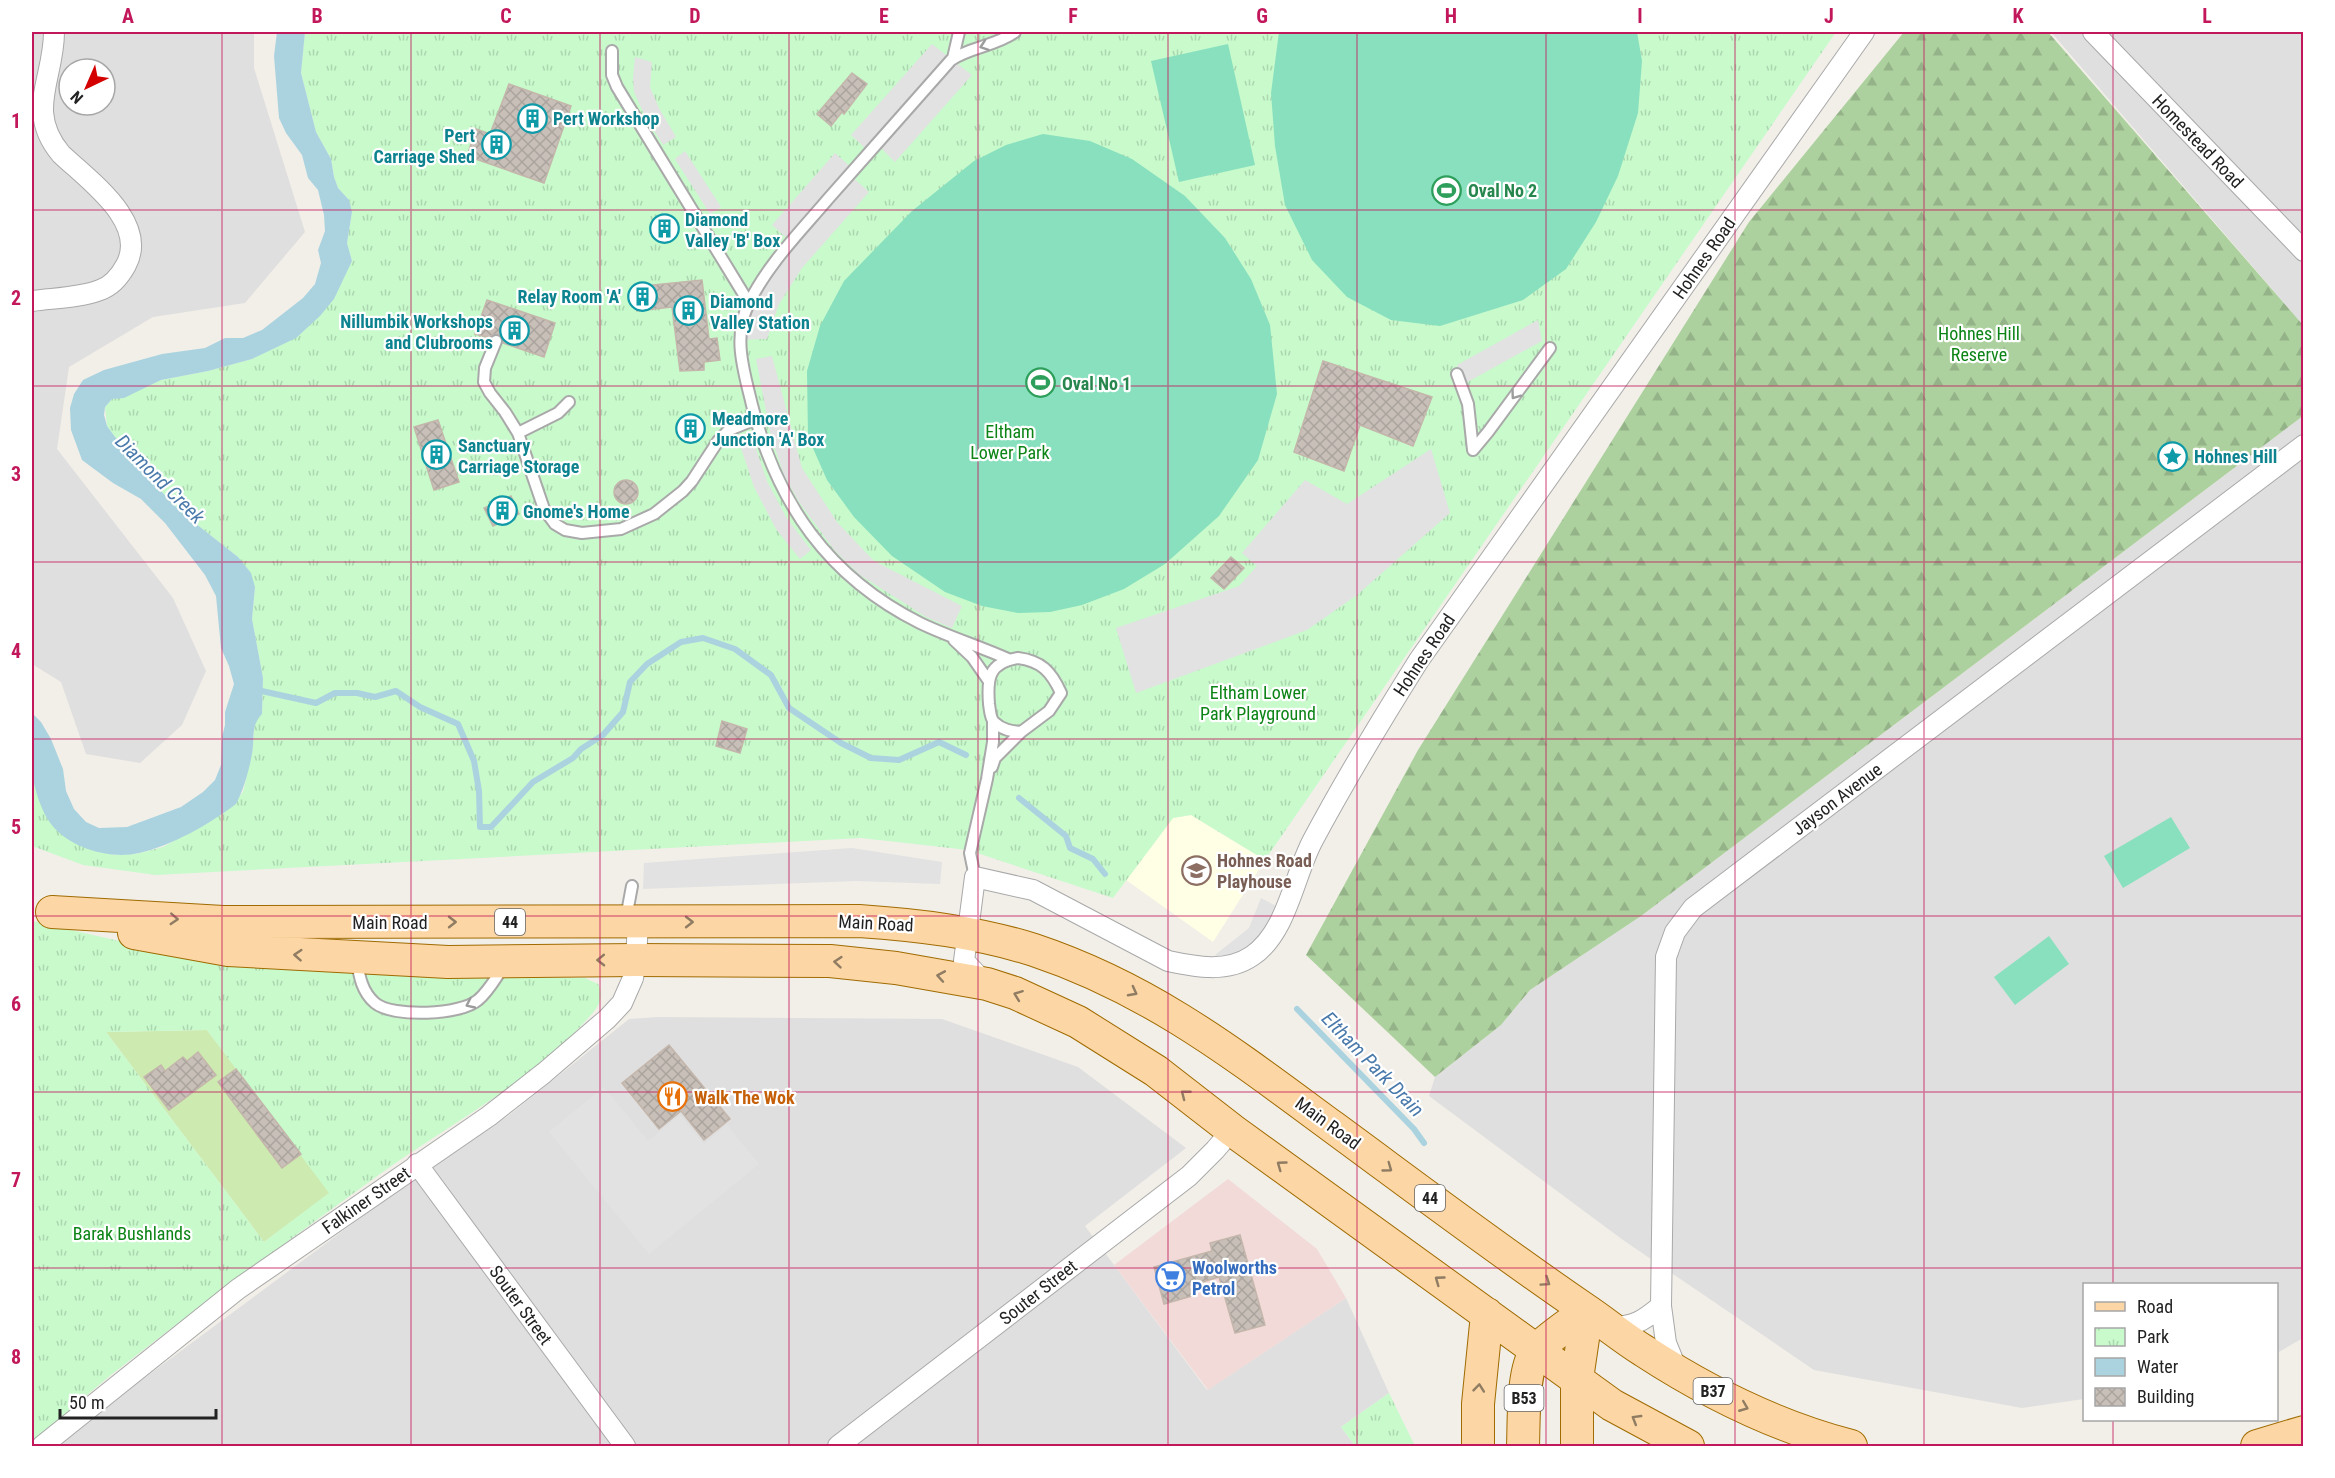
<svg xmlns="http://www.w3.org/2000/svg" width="2335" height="1478" font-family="'Roboto Condensed',sans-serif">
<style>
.residential{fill:#e0dfdf;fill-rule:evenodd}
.commercial{fill:#f2dad9}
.education{fill:#ffffe5}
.grass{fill:#cdebb0}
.forest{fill:url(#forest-firs)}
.park{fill:url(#park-tufts);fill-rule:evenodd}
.pitch{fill:#88e0be}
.parking{fill:#e2e2e2}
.water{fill:#aad3df}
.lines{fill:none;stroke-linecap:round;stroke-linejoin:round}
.stream{stroke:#aad3df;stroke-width:6}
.building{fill:url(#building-cross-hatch);stroke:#c4b6ab;stroke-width:1.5}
.lane-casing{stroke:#a9a9a9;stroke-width:14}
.street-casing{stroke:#a9a9a9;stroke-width:22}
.primary-casing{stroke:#a06b00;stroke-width:34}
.lane{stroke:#fff;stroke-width:10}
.street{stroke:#fff;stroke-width:20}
.primary{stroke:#fcd6a4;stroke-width:32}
.oneway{stroke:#9c9c9c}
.oneway2{stroke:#8f7c63}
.grid{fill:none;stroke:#c2185b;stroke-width:1.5;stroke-opacity:0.55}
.labels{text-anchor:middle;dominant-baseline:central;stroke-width:4.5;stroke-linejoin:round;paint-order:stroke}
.shield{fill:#fff;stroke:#646464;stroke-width:1.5}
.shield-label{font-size:16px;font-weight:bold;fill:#222}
.culture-label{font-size:18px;font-weight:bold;fill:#0d838f;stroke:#fff;text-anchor:start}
.street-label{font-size:18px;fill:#222;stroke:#fff}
.leisure-label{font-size:18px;font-weight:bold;fill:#27864d;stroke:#fff;text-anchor:start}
.park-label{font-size:18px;fill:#0c8416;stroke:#fff}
.education-label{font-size:18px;font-weight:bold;fill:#785e54;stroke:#fff;text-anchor:start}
.food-label{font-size:18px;font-weight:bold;fill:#c56008;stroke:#fff;text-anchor:start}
.shop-label{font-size:18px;font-weight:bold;fill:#366cbe;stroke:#fff;text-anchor:start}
.water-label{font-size:20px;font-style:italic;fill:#4a7aab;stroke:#fff}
.neatline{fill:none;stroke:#c2185b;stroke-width:2}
.grid-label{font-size:20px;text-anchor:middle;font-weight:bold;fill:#c2185b}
</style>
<defs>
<pattern id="forest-firs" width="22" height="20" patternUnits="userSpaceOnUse" patternTransform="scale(1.5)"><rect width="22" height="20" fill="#add19e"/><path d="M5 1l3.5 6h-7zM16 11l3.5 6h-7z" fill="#95b388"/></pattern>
<pattern id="park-tufts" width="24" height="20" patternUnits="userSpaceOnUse" patternTransform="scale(1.5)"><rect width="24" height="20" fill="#c8facc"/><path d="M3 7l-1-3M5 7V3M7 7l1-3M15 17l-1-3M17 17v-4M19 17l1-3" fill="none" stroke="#acd6af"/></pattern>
<pattern id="building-cross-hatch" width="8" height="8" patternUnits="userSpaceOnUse" patternTransform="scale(1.5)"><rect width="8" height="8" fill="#c7bfb8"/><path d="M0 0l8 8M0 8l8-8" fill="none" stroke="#aba49e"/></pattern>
</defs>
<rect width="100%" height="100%" fill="#f2efe9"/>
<path class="residential" d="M32 32H254V68L305 232 245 303 153 317 69 367 57 449 173 598 206 671 182 725 140 763 86 754 61 682 32 664ZM69 69H105V105H69Z
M2051 32H2303V325Z
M2303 416V1338L2277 1353 2276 1284H2084V1399L2022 1408 1814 1370 1623 1240 1429 1096 1435 1077 1501 1025 1530 990 1641 916Z
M658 1017 942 1019 1078 1067 1186 1148 1085 1226 1207 1390 1346 1298 1389 1393 1341 1427 1355 1446H58L143 1379 379 1204 508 1116 629 1019Z"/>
<path class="commercial" d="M1228 1179 1317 1249 1346 1298 1208 1390 1114 1265Z"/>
<path class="education" d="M1191 815 1265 860 1213 942 1126 880 1173 818Z"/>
<path class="grass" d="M207 1030 330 1193 264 1242 106 1032Z"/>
<path class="forest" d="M1904 32H2048L2303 325V416L1641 916 1530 990 1501 1025 1435 1077 1306 955 1418 750 1749 222Z"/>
<path class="park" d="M305 32H1836L1265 860 1191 815 1173 818 1113 898 968 850 861 838 156 875 83 865 32 846V772L44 811 62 834 90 849 114 855 136 854 163 847 225 812 243 792 252 753 255 721 262 714 263 678 252 619 255 587 238 557 181 512 158 488 129 449 115 438 107 426 105 407 112 399 124 397 161 380 208 371 252 359 296 337 343 279 352 261 347 243 352 212 349 200 338 188 334 177 331 159 316 132 301 73Z
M32 921 128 943 427 976 585 978 598 984C605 997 599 1006 590 1016 531 1083 451 1123 380 1174 290 1239 199 1306 111 1375 84 1397 58 1420 32 1442ZM207 1030 329 1193 264 1242 106 1032Z
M1389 1393 1415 1446H1355L1341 1427Z"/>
<path class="pitch" d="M1279 32H1637L1642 61 1638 113 1618 176 1596 222 1566 269 1523 300 1440 326 1391 320 1347 297 1312 260 1285 205 1275 146 1271 93Z
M1228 44 1255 165 1179 182 1151 61Z
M1043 134 1090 141 1132 159 1185 196 1225 238 1251 279 1270 325 1277 394 1258 460 1219 516 1165 564 1124 589 1082 605 1050 612 1018 613 982 606 945 592 892 556 854 517 827 480 808 437 807 371 820 326 844 281 912 211 974 161 1006 145Z
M2171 817 2190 848 2123 888 2104 856Z
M2049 936 2069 964 2015 1005 1994 977Z"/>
<path class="parking" d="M932 44 972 75 895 162 877 144 869 152 851 135Z
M635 57 652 62 650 87 659 108 676 137 663 145 645 116 634 92 633 78Z
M685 151 721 207 710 214 675 159Z
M835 153 854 170 850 175 869 192 802 268 779 304 767 339 740 340 743 317 791 242 772 225Z
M1538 320 1542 341 1462 385 1457 365Z
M772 356 802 468 837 522 874 561 962 606 952 628 926 617 860 575 835 551 799 502 784 475 771 437 756 359Z
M752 437 767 481 786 517 811 550 800 559 776 529 754 487 739 442Z
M1431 449 1450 513 1357 595 1307 630 1136 693 1116 628 1239 586 1257 566 1242 553 1305 480 1347 504Z
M852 848 942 862 940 884 856 881 643 889 644 863Z
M1261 898 1276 906 1266 932 1255 947 1225 962 1215 955 1249 928Z
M604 1087 648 1141 680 1115 704 1144 727 1125 759 1164 649 1254 549 1132Z"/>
<path class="water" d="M277 32H305L301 73 316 132 331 159 334 177 338 188 349 200 352 212 347 243 352 261 334 299 320 316 296 338 252 359 208 371 161 380 124 398 112 399 105 407 104 415 107 426 115 437 129 449 158 488 181 512 238 557 251 573 255 587 252 619 263 678 262 714C250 727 255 738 252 754 249 770 244 789 236 804 210 824 171 846 139 853 111 860 69 848 51 824 41 811 34 788 32 772 28 754 31 732 32 713L41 722 51 739 63 769 66 791 74 809 86 822 99 828 127 827 181 807 203 792 215 780 221 765 222 737 225 725V712L234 684 229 666 221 648 216 596 205 575 165 523 141 499 113 483 82 460 71 430 70 408 74 394 83 380 104 370 162 354 205 348 225 338H243L262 330 303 298 315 284 321 263 318 250 325 231 324 215 318 190 308 178 302 155 286 133 279 118 274 56Z"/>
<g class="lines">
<path class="stream" d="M257 690 316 703 335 693H357L375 697 396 691 420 707 458 724 474 761 479 791 480 827H491L533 782 573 758 581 749 603 735 623 712 630 682 647 664 681 642 703 638 735 649 771 675 789 708 841 743 871 758 899 760 939 742 966 755
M1019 798 1066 836 1070 848 1093 859 1105 874
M1297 1009 1414 1129 1424 1143"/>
</g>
<path class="building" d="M852 73 867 84 844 114 842 112 831 126 817 114Z
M509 84 571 106 544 183 467 156 476 129 490 134Z
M702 280 709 339 717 338 720 360 704 362V370L680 371 672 307 637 311 634 287Z
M487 300 555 323 544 357 503 343 502 337 498 334 492 335 489 338 475 334Z
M1323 361 1432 397 1413 446 1360 425 1344 471 1294 452Z
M438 420 459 482 434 490 414 427Z
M614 492a12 12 0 1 1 24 0a12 12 0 1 1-24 0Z
M511 496 519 514 493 526 484 508Z
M1231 557 1244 568 1224 589 1211 578Z
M722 721 747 729 740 753 716 746Z
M669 1045 730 1119 704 1140 681 1111 659 1129 622 1083Z
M198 1052 216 1075 169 1110 144 1077 161 1065 165 1071 183 1057 187 1061Z
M236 1069 301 1154 282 1168 218 1082Z
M1240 1235 1265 1325 1235 1333 1219 1277 1189 1286 1192 1296 1164 1304 1154 1267 1212 1251 1210 1243Z"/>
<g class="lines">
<defs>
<path id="lane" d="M612 51V75L617 87 749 303
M953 58 959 32
M496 341 485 368 484 382 490 393 505 412 518 433
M1457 374 1468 404 1473 450
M569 402 558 413 518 433 544 509 555 524 565 530 582 533 621 529 654 514 683 491 692 481 718 441 729 430 756 419
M1473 450 1488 432 1550 348
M954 640 972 657 988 680
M1018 658C1041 661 1051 671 1061 693L1049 711 1021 732C1011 731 1002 730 994 722 990 718 990 710 989 704 987 679 988 663 1018 658Z
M1008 659C979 646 949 637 920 623 828 577 777 503 752 405 744 371 732 337 749 303 768 264 800 232 828 199 869 153 910 106 951 60 970 47 996 46 1015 32
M992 767 995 758 1021 732
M975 877 970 853 987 779 993 742V722
M626 918 632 886
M357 960C359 976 362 992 375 1003 393 1018 461 1015 478 1000 489 991 496 977 504 966"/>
<path id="street" d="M2093 32 2304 251
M32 301C53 298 80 298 100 290 112 286 120 276 126 265 149 222 88 180 61 154 25 111 54 79 54 32
M984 982 964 961 975 877 1033 890 1168 961C1196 967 1227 973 1252 956 1287 933 1294 875 1313 840 1346 778 1382 719 1419 660L1864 32
M417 1164 625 1446
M1610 1327C1634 1327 1643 1321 1661 1306
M1677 1370 1666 1343 1661 1306 1666 957 1675 932 1693 908 2304 445
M42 1446 238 1289 489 1116 544 1073 607 1019 622 1003 633 978 636 960 638 922
M838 1446 1189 1176 1215 1150 1232 1130"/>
<path id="primary" d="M52 912 223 922 859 921C918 925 977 932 1034 950 1151 989 1235 1055 1333 1127 1416 1188 1498 1250 1583 1308 1604 1322 1623 1338 1644 1351 1707 1392 1778 1427 1851 1446
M134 933 228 950 448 962 636 960 830 961 896 968 987 984 1015 993 1078 1022 1156 1071 1232 1130 1612 1405 1688 1446
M1478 1446V1404L1487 1314
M1523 1446C1524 1422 1522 1370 1536 1351 1543 1341 1576 1319 1587 1311
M1577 1446V1379L1587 1311
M2257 1446 2304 1432"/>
</defs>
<use href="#lane" class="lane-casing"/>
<use href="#street" class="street-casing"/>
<use href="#primary" class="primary-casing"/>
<use href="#lane" class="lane"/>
<use href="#street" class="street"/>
<use href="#primary" class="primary"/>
</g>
<defs><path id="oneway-chevron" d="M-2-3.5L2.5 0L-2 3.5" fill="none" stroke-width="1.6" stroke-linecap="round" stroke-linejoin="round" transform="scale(1.5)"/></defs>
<g class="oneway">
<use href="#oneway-chevron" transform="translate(984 46) rotate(161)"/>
<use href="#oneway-chevron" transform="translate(1515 395) rotate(126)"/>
<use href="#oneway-chevron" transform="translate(470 1004) rotate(155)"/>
</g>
<g class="oneway2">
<use href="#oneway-chevron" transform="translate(174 919) rotate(3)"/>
<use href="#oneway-chevron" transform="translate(452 922)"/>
<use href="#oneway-chevron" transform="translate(689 922)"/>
<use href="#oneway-chevron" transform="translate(298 955) rotate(-176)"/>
<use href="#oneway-chevron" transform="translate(601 960) rotate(179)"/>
<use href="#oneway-chevron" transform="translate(838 962) rotate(-175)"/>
<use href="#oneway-chevron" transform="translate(941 976) rotate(-170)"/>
<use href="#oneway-chevron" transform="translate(1133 992) rotate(28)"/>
<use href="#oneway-chevron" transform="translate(1018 995) rotate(-159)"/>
<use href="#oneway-chevron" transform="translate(1185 1094) rotate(-142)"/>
<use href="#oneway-chevron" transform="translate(1281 1165) rotate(-144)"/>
<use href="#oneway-chevron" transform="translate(1388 1168) rotate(36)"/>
<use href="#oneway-chevron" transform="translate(1439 1280) rotate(-144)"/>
<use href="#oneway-chevron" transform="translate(1546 1282) rotate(34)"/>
<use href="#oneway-chevron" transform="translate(1479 1388) rotate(-84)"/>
<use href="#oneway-chevron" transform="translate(1744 1407) rotate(22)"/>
<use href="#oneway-chevron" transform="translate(1636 1419) rotate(-149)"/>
</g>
<path class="grid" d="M222 32V1446M411 32V1446M600 32V1446M789 32V1446M978 32V1446M1168 32V1446M1357 32V1446M1546 32V1446M1735 32V1446M1924 32V1446M2113 32V1284M32 210H2304M32 386H2304M32 562H2304M32 739H2304M32 916H2304M32 1092H2304M32 1268H2304M2113 1420V1446"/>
<defs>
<symbol id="building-ring" viewBox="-11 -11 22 22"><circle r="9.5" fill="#fff" stroke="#0f9aa8" stroke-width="1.5"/><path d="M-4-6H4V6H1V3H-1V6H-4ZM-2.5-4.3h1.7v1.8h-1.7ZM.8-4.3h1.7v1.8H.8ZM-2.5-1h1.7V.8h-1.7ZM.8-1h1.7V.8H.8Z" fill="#0f9aa8"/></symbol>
<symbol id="stadium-ring" viewBox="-11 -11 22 22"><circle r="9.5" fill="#fff" stroke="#2e9e5b" stroke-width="1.5"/><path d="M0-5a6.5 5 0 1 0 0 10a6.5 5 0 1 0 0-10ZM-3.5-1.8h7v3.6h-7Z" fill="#2e9e5b"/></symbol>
<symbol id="sight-ring" viewBox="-11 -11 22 22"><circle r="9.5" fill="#fff" stroke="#0f9aa8" stroke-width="1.5"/><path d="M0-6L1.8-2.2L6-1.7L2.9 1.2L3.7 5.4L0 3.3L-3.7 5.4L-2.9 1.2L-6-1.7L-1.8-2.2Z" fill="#0f9aa8"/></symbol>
<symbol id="school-ring" viewBox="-11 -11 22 22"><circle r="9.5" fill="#fff" stroke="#8d6e63" stroke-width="1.5"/><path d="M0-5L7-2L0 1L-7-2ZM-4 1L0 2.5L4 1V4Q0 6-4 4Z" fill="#8d6e63"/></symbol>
<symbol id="restaurant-ring" viewBox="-11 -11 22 22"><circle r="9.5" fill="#fff" stroke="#e8710a" stroke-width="1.5"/><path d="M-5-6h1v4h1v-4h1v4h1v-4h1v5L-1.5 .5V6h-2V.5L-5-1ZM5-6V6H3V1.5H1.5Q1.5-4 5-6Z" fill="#e8710a"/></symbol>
<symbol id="supermarket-ring" viewBox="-11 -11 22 22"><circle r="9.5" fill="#fff" stroke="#3f7fe0" stroke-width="1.5"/><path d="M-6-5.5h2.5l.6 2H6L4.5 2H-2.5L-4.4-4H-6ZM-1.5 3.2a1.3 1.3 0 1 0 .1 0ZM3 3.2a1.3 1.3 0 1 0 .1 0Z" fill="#3f7fe0"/></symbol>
</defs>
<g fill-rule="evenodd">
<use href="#building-ring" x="516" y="102" width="33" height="33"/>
<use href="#building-ring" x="480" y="128" width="33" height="33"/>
<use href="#stadium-ring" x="1430" y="174" width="33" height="33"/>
<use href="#building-ring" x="648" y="212" width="33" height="33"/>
<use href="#building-ring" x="626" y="280" width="33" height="33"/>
<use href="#building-ring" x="672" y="294" width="33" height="33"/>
<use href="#building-ring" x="498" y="314" width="33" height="33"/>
<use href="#stadium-ring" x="1024" y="366" width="33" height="33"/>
<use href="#building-ring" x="674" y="412" width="33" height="33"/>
<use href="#building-ring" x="420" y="438" width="33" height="33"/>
<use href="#sight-ring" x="2156" y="440" width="33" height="33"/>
<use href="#building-ring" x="486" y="494" width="33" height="33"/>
<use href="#school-ring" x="1180" y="854" width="33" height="33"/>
<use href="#restaurant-ring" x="656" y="1080" width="33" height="33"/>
<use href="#supermarket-ring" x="1154" y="1260" width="33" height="33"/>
</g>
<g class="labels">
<g class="shield">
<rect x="495" y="909" width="30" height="26" rx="4.5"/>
<rect x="1415" y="1185" width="30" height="26" rx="4.5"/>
<rect x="1693.5" y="1378" width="39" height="26" rx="4.5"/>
<rect x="1504.5" y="1385" width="39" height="26" rx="4.5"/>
</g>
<g class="shield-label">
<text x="510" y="922">44</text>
<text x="1430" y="1198">44</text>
<text x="1713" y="1391">B37</text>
<text x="1524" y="1398">B53</text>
</g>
<g class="culture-label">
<text x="553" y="118">Pert Workshop</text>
<text x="475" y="135" text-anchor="end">Pert<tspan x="475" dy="21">Carriage Shed</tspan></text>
<text x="685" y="219">Diamond<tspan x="685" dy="21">Valley 'B' Box</tspan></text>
<text x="621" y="296" text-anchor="end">Relay Room 'A'</text>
<text x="710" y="301">Diamond<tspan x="710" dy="21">Valley Station</tspan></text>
<text x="493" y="321" text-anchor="end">Nillumbik Workshops<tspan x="493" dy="21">and Clubrooms</tspan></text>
<text x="712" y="418">Meadmore<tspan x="712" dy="21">Junction 'A' Box</tspan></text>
<text x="458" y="445">Sanctuary<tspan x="458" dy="21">Carriage Storage</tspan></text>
<text x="2194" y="456">Hohnes Hill</text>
<text x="523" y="511">Gnome's Home</text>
</g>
<g class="street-label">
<text transform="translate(2198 141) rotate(46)">Homestead Road</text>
<text transform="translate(1704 258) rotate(-55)">Hohnes Road</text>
<text transform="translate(1424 655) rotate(-56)">Hohnes Road</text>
<text transform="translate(1837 799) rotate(-37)">Jayson Avenue</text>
<text x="390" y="922">Main Road</text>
<text transform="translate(876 923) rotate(3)">Main Road</text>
<text transform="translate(1328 1123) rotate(36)">Main Road</text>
<text transform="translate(366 1200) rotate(-35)">Falkiner Street</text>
<text transform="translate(1038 1292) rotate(-38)">Souter Street</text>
<text transform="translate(521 1305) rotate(54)">Souter Street</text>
</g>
<g class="leisure-label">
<text x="1468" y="190">Oval No 2</text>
<text x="1062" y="383">Oval No 1</text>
</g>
<g class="park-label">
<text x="1979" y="333">Hohnes Hill<tspan x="1979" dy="21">Reserve</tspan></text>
<text x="1010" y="431">Eltham<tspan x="1010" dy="21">Lower Park</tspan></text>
<text x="1258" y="692">Eltham Lower<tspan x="1258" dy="21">Park Playground</tspan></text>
<text x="132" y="1233">Barak Bushlands</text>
</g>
<g class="education-label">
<text x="1217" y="860">Hohnes Road<tspan x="1217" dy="21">Playhouse</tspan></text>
</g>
<g class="food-label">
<text x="694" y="1097">Walk The Wok</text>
</g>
<g class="shop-label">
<text x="1192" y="1267">Woolworths<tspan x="1192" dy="21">Petrol</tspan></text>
</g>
<g class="water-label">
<text transform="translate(160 479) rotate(45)">Diamond Creek</text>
<text transform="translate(1373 1064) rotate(46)">Eltham Park Drain</text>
</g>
</g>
<rect width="2335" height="1478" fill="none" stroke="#ffffff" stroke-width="66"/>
<rect x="2083" y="1283" width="195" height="138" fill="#ffffff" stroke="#a7a7a7" stroke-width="1.5"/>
<rect x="2095" y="1302" width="30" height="9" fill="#fcd6a4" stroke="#a7a7a7" stroke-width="1.5"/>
<text x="2137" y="1313" font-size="18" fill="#222222">Road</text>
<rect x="2095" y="1328" width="30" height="18" fill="url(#park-tufts)" stroke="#a7a7a7" stroke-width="1.5"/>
<text x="2137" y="1343" font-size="18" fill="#222222">Park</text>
<rect x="2095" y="1358" width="30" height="18" fill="#aad3df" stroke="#a7a7a7" stroke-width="1.5"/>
<text x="2137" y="1373" font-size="18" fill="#222222">Water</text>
<rect x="2095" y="1388" width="30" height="18" fill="url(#building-cross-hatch)" stroke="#a7a7a7" stroke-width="1.5"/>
<text x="2137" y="1403" font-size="18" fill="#222222">Building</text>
<g transform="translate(87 87) rotate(224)"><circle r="28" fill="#ffffff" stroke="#a7a7a7" stroke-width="1.5"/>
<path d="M0-4.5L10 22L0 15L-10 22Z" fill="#d40000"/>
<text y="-9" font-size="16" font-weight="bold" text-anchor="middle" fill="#222222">N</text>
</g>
<path d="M60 1409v9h156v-9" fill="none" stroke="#222222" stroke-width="3"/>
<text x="69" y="1409" font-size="18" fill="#222222" stroke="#ffffff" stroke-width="4.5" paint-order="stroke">50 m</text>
<rect x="33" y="33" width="2269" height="1412" class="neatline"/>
<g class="grid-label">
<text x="128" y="23">A</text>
<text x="317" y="23">B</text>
<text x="506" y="23">C</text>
<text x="695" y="23">D</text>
<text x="884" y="23">E</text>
<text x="1073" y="23">F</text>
<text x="1262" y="23">G</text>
<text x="1451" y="23">H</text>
<text x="1640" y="23">I</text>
<text x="1829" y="23">J</text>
<text x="2018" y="23">K</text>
<text x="2207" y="23">L</text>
<text x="16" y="128">1</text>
<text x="16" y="305">2</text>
<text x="16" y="481">3</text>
<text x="16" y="658">4</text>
<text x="16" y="834">5</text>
<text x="16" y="1011">6</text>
<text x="16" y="1187">7</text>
<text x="16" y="1364">8</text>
</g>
</svg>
